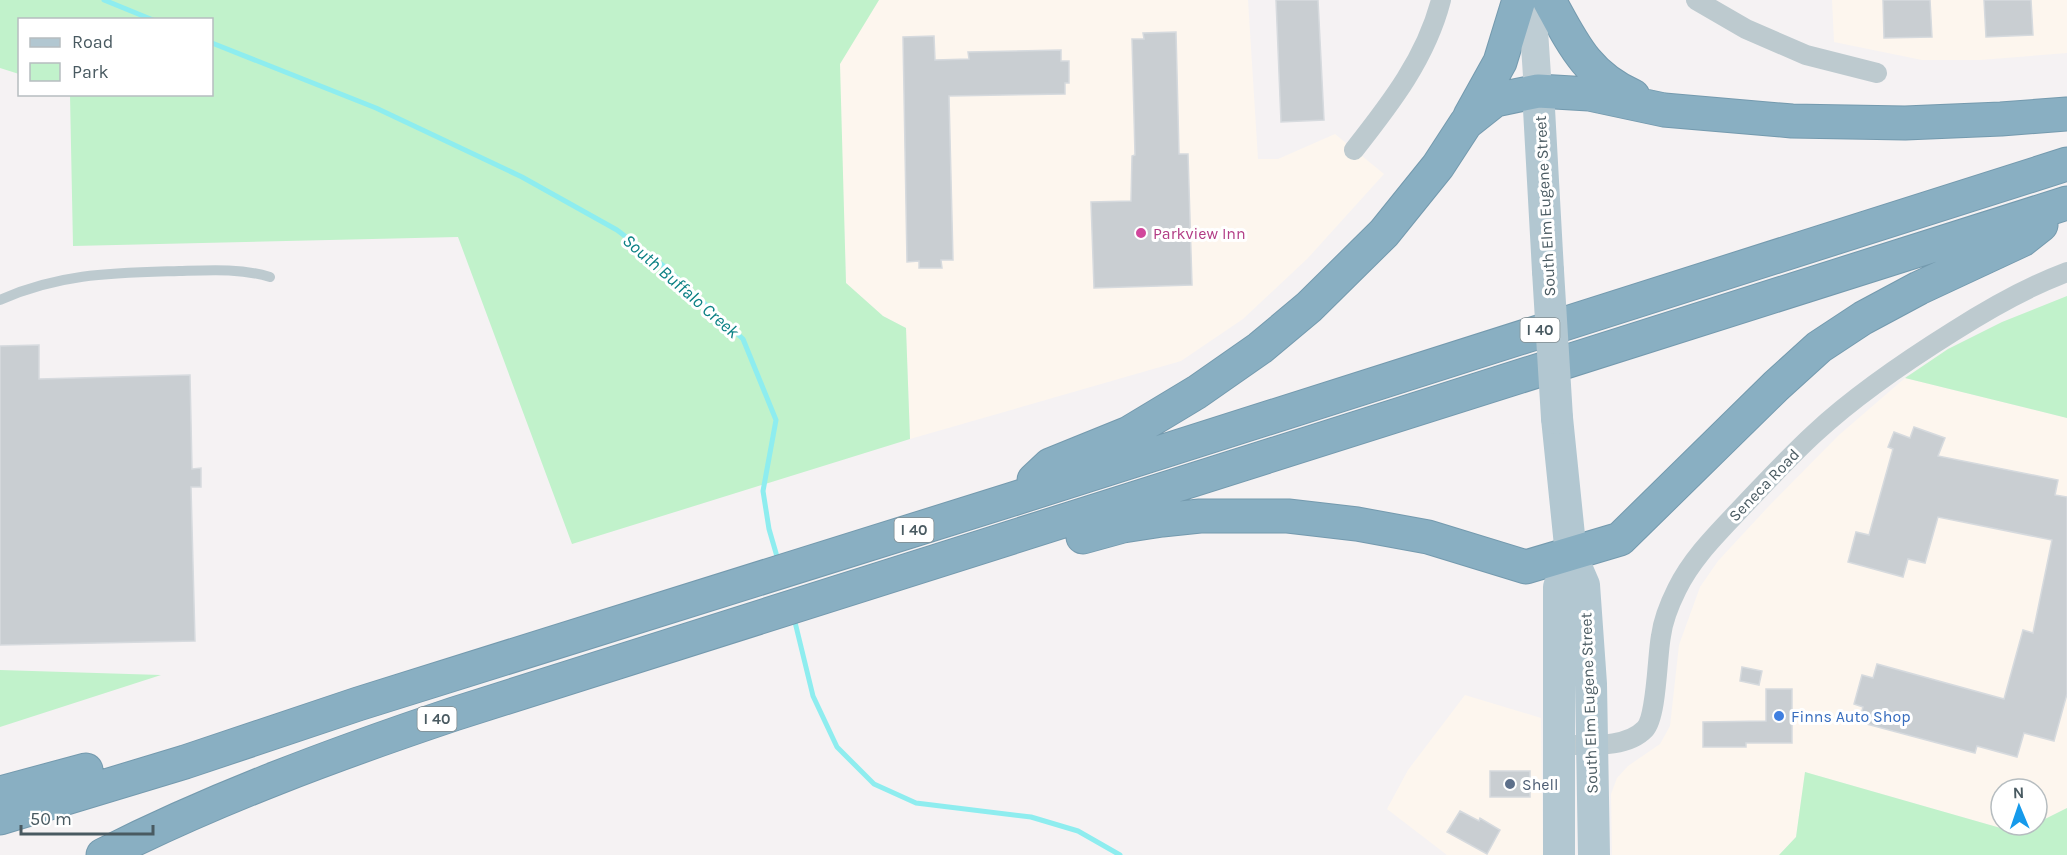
<svg xmlns="http://www.w3.org/2000/svg" width="2067" height="855" font-family="Karla,sans-serif">
<style>
.commercial{fill:#fdf6ee}
.green{fill:#c1f2cb}
.lines{fill:none;stroke-linecap:round;stroke-linejoin:round}
.stream{stroke:#8eedef;stroke-width:5}
.building{fill:#c9ced2;stroke:#d6dade;stroke-width:1.5}
.highway-casing{stroke:#749aae;stroke-width:35}
.lane{stroke:#bdcacf;stroke-width:10}
.street{stroke:#bdcacf;stroke-width:20}
.secondary{stroke:#becdd4;stroke-width:28}
.primary{stroke:#b2c7d1;stroke-width:32}
.highway{stroke:#89afc2;stroke-width:33}
.primary-bridge{stroke:#b2c7d1;stroke-width:32}
.hotel-dot{fill:#d1479c;stroke:#fff;stroke-width:2}
.shop-dot{fill:#3f7fe0;stroke:#fff;stroke-width:2}
.service-dot{fill:#5c6f8a;stroke:#fff;stroke-width:2}
.labels{text-anchor:middle;dominant-baseline:central;stroke-width:6;stroke-linejoin:round;paint-order:stroke}
.shield{fill:#fff;stroke:#808c90;stroke-width:1.5}
.shield-label{font-size:15px;font-weight:bold;fill:#495a61}
.street-label{font-size:16px;fill:#495a61;stroke:#fff}
.hotel-label{font-size:16px;fill:#b23c85;stroke:#fff;text-anchor:start}
.shop-label{font-size:16px;fill:#366cbe;stroke:#fff;text-anchor:start}
.service-label{font-size:16px;fill:#4e5e75;stroke:#fff;text-anchor:start}
.water-label{font-size:18px;font-style:italic;fill:#0b8084;stroke:#fff}
</style>
<rect width="100%" height="100%" fill="#f5f2f3"/>
<path class="commercial" d="M879 0H1248L1258 159H1278L1335 134 1384 174 1308 258 1243 319 1181 361 910 439 906 328 883 316 846 283 839 64Z
M1832 0H2067V53L1980 60H1922L1834 42Z
M1905 378 2067 418V808L2037 823V789H2001V825H2034L2018 833 1805 772 1796 837 1779 855H1612L1611 794 1617 778 1628 766 1660 744 1670 726 1679 645 1700 587 1718 561 1768 507 1839 435Z
M1465 695 1541 718 1543 855H1447L1387 809 1408 770Z"/>
<path class="green" d="M0 0H879L840 64 846 283 883 316 906 328 910 439 572 544 458 237 73 246 70 95 212 94V20H20L19 74 0 68Z
M2067 296V418L1905 378 1948 349 2002 322Z
M0 670 161 675 0 727Z
M1805 772 2018 833 2037 825V823L2067 808V855H1779L1796 837Z"/>
<g class="lines">
<path class="stream" d="M104 0 153 20
M212 43 376 108 522 177 617 230 665 267 743 339 776 420 763 491 769 529 778 560
M794 618 813 696 837 747 874 784 916 803 1031 817 1078 831 1120 855"/>
</g>
<path class="building" d="M1276 0H1318L1324 120 1281 122Z
M1883 0H1930L1932 37 1884 38Z
M1984 0H2031L2033 35 1986 37Z
M1176 32 1179 154H1188L1192 285 1094 288 1091 202 1131 201 1132 156 1135 155 1132 39H1144L1143 33Z
M934 36 935 60 969 59 968 52 1061 50V61H1069V83H1065V94L949 96 953 260H941L942 268H919V261L907 262 903 37Z
M39 345V379L190 375 192 469 201 468V487H191L195 641 0 645V346Z
M1914 427 1945 438 1938 456 2058 480 2055 495 2067 497V694L2054 741 2024 733 2017 757 1977 746 1975 753 1859 722 1863 707 1854 704 1862 675 1873 678 1877 664 2004 699 2023 630 2033 633 2052 540 1938 517 1925 563 1908 559 1903 577 1848 562 1856 532 1869 535 1893 449 1888 447 1894 432 1910 438Z
M1742 667 1762 671 1759 685 1740 681Z
M1766 689H1792V743H1746V747H1703V722L1766 721Z
M1490 771H1530V797H1490Z
M1460 811 1479 821 1480 818 1500 830 1487 854 1447 832Z"/>
<g class="lines">
<defs>
<path id="highway" d="M1549 0C1572 42 1586 75 1633 96
M1470 116 1500 62 1519 0
M1034 480 1050 465 1129 433 1197 392 1260 348 1309 307 1384 233 1438 166 1466 123 1495 100 1538 91 1589 94 1664 110 1792 121 1905 123 2001 119 2067 114
M1083 537 1123 526 1162 520 1200 516H1288L1357 524 1428 537 1526 567 1620 539 1776 386 1819 347 1863 318 1919 288 2022 240 2041 225
M0 793 86 770
M0 818 185 762 358 704 1013 499 2067 164
M103 855C216 798 335 754 454 714L2067 203"/>
</defs>
<use href="#highway" class="highway-casing"/>
<path class="lane" d="M0 300C60 273 114 273 179 271 210 270 240 268 270 277"/>
<path class="street" d="M1696 0 1746 29 1806 55 1877 73
M1354 150C1391 103 1426 58 1441 0
M1558 745C1584 744 1625 750 1645 729 1657 716 1657 656 1661 636 1663 620 1670 603 1677 589 1693 556 1721 530 1745 504 1768 480 1791 455 1815 433 1857 394 1906 361 1954 331 1990 308 2027 287 2067 272"/>
<path class="secondary" d="M1532 0 1538 91"/>
<path class="primary" d="M1538 91 1548 271
M1557 418 1571 555 1584 585 1591 684 1594 855
M1559 855V587L1571 555"/>
<use href="#highway" class="highway"/>
<path class="primary-bridge" d="M1548 271 1557 418"/>
</g>
<circle class="hotel-dot" cx="1141" cy="233" r="6"/>
<circle class="shop-dot" cx="1779" cy="716" r="6"/>
<circle class="service-dot" cx="1510" cy="784" r="6"/>
<g class="labels">
<g class="shield">
<rect x="1520.5" y="318" width="39" height="24" rx="4.5"/>
<rect x="894.5" y="518" width="39" height="24" rx="4.5"/>
<rect x="417.5" y="707" width="39" height="24" rx="4.5"/>
</g>
<g class="shield-label">
<text x="1540" y="330">I 40</text>
<text x="914" y="530">I 40</text>
<text x="437" y="719">I 40</text>
</g>
<g class="street-label">
<text transform="translate(1545 206) rotate(-93)">South Elm Eugene Street</text>
<text transform="translate(1764 485) rotate(-46)">Seneca Road</text>
<text transform="translate(1589 703) rotate(-92)">South Elm Eugene Street</text>
</g>
<g class="hotel-label">
<text x="1153" y="233">Parkview Inn</text>
</g>
<g class="shop-label">
<text x="1791" y="716">Finns Auto Shop</text>
</g>
<g class="service-label">
<text x="1522" y="784">Shell</text>
</g>
<g class="water-label">
<text transform="translate(681 286) rotate(41)">South Buffalo Creek</text>
</g>
</g>
<rect x="18" y="18" width="195" height="78" fill="#ffffff" stroke="#b6bdc0" stroke-width="1.5"/>
<rect x="30" y="38" width="30" height="9" fill="#b2c7d1" stroke="#b6bdc0" stroke-width="1.5"/>
<text x="72" y="48" font-size="18" fill="#495a61">Road</text>
<rect x="30" y="63" width="30" height="18" fill="#c1f2cb" stroke="#b6bdc0" stroke-width="1.5"/>
<text x="72" y="78" font-size="18" fill="#495a61">Park</text>
<g transform="translate(2019 807) rotate(358)"><circle r="28" fill="#ffffff" stroke="#b6bdc0" stroke-width="1.5"/>
<path d="M0-4.5L10 22L0 15L-10 22Z" fill="#169aeb"/>
<text y="-9" font-size="16" font-weight="bold" text-anchor="middle" fill="#495a61">N</text>
</g>
<path d="M21 825v9h132v-9" fill="none" stroke="#495a61" stroke-width="3"/>
<text x="30" y="825" font-size="18" fill="#495a61" stroke="#ffffff" stroke-width="4.5" paint-order="stroke">50 m</text>
</svg>
